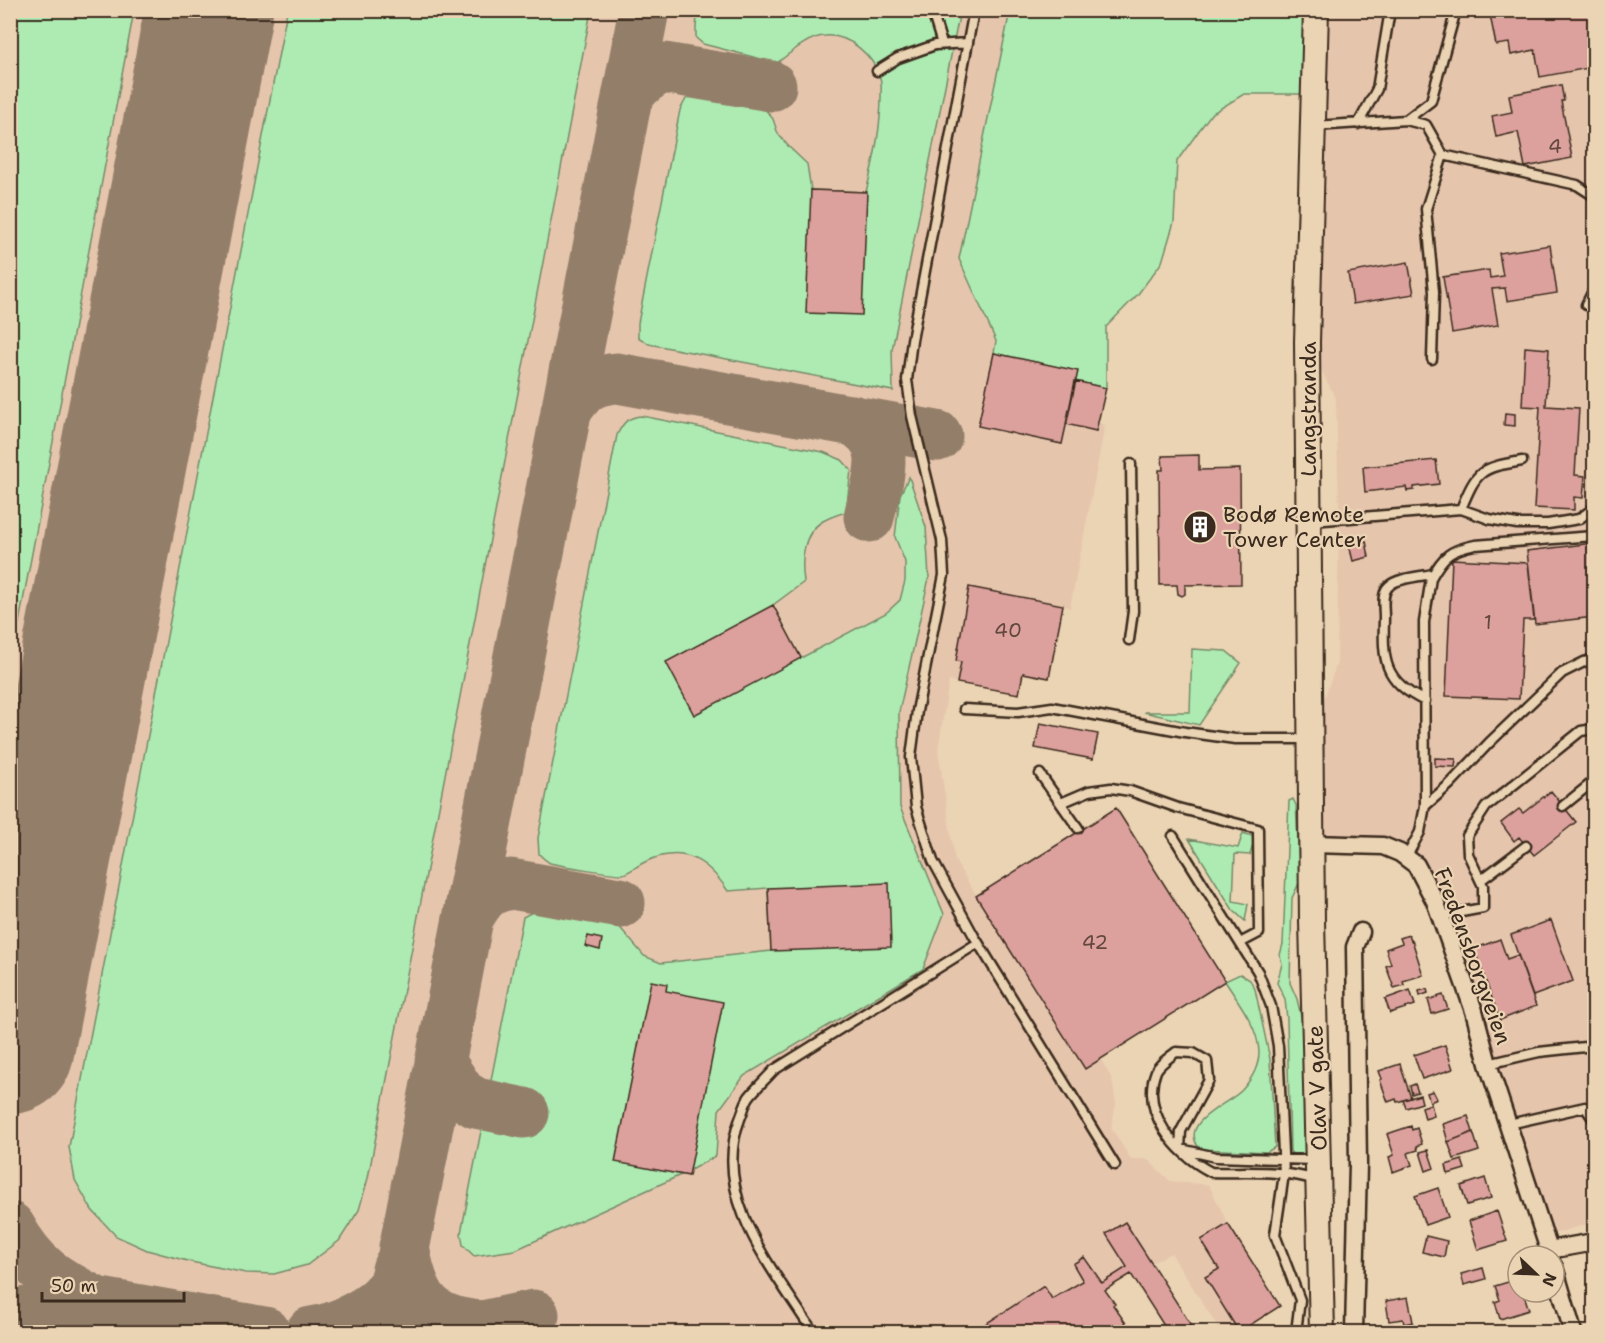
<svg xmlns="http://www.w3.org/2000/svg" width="1605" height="1343" font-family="'Shantell Sans',sans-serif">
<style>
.built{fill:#e6c5ad}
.green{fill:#aeebb2;stroke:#748a68;stroke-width:1.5}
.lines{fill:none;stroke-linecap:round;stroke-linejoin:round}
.taxiway{stroke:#937f69;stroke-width:51}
.runway{stroke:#937f69;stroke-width:128}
.building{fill:#dca19d;stroke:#3b2a1e;stroke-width:1.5}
.lane-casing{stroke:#3b2a1e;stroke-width:13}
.street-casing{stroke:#3b2a1e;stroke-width:21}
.secondary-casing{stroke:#3b2a1e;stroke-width:28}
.lane{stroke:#ebd4b4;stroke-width:8}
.street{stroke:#ebd4b4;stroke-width:16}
.secondary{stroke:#ebd4b4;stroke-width:24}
.labels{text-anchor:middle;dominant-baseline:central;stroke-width:4.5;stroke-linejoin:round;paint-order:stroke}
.number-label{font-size:20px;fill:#63483e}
.street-label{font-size:22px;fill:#3b2a1e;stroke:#ebd4b4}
.poi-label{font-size:22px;fill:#3b2a1e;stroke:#ebd4b4;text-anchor:start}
</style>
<rect width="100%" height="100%" fill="#ebd4b4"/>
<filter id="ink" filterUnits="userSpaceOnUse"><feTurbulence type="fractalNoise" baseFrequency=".0167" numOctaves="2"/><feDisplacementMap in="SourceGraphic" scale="12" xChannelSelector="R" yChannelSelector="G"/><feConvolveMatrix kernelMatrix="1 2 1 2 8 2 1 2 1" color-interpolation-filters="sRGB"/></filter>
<g filter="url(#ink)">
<path class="built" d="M10 11H1010L960 259 996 341 1078 371 1076 381 1106 388 1098 423 1105 425 1070 608 1063 605 1049 678 1023 673 1019 694 949 681 938 750 955 861 1084 1069 1101 1060 1112 1079 1116 1104 1111 1128 1131 1159H1147L1170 1181 1209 1185 1228 1224 1239 1332H1221L1171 1253 1100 1290V1332H11Z
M1329 11H1594V1222L1550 1235 1474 1011 1407 856 1312 844 1310 739 1337 663 1339 510 1336 399 1307 342Z"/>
<path class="green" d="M11 10 134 11 11 665 10 11Z
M287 11H591L368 1178 359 1210 339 1241 307 1265 274 1274 246 1273 191 1262 147 1250 116 1236 92 1210 75 1180 69 1147Z
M698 11H960L892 350 893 391 649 344 638 337V323L680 110 686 99 693 96 765 109 773 119 778 134 789 147 807 164 811 190 866 192C874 160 881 128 881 96 881 90 882 83 880 78 873 55 849 34 825 36 809 36 789 54 777 63L703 44 696 38V26Z
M1010 11H1316L1312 94H1244L1211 114 1177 161 1174 222 1162 262 1138 294 1106 327V388L1075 381 1077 371 994 353 996 341 959 259Z
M642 416 823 452 842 460 851 470 846 512C839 514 830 517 823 521 802 533 801 561 804 582L773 605 801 658 886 613 900 600 905 581V562L895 537 900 495 909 477 926 527 929 578 899 712 900 807 944 914 923 969 744 1076 719 1110 716 1156 683 1174 515 1250 474 1256 463 1245 461 1233 523 917 536 910 617 924 644 956 661 963 771 951 768 888 728 891C707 860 684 845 647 861 639 864 631 872 623 874 618 875 557 865 550 863 546 861 542 857 539 854L538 838 617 435C623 423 627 417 642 416Z
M1192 649 1226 651 1241 663 1199 725 1144 712H1190Z
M1293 799 1296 805 1300 881 1292 898 1290 983 1297 999 1304 1029 1307 1150 1301 1155H1293L1290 1151 1287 1019 1285 999 1277 983 1282 964 1280 955 1283 944 1289 801Z
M1243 833 1255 837 1250 855 1235 854 1233 901 1248 904 1245 921 1233 910 1189 839 1238 848Z
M1240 974 1250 980 1255 989 1270 1059 1275 1147 1267 1152 1200 1149C1177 1122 1228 1105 1242 1090 1251 1080 1259 1066 1259 1052 1258 1026 1238 1002 1225 981Z"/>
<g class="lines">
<path class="taxiway" d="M627 97C638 83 647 74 664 68L771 86
M566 411C582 388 588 381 617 378L937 436
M852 420C896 443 877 478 869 517
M469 916C482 895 486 889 511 884L620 903
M440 1062 461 1094 476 1103 524 1113
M10 1227C33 1269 55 1281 96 1302
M404 1247C413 1299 427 1323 483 1326
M10 1321 23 1313 45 1306 96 1302 265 1332
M311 1332C336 1329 379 1310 392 1286 395 1280 396 1273 398 1267
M388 1332 644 10
M455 1332 534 1315"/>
<path class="runway" d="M10 1050 209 10"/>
</g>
<path class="building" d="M1489 10H1594V67L1540 77 1535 50 1511 55 1509 43 1496 45Z
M1561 85 1564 101H1561L1572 158 1525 167 1518 132 1496 137 1492 116 1512 112 1509 95Z
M811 190 867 192 862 315 806 313Z
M1550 245 1557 293 1507 301 1505 288 1492 289 1498 325 1452 333 1443 277 1489 270 1490 278 1503 276 1499 253Z
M1408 262 1414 294 1353 304 1348 273Z
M1525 347 1549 349 1546 406 1579 408 1575 475 1585 476 1583 498 1574 497V510L1534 508 1540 407 1522 406Z
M994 353 1078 371 1062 444 978 426Z
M1075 381 1106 388 1096 431 1066 424Z
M1505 413 1515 414V426L1504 425Z
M1199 455V470L1240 469 1241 584 1185 585V594L1182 596 1178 594 1177 585H1160L1159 470H1163L1162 456Z
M1436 460 1439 484 1414 487V490L1407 491 1406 487 1365 492 1363 467Z
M1366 541 1369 557 1353 561 1349 545Z
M1594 543V617L1535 624 1527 551Z
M1452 559 1528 563 1534 620H1523L1519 699 1446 696Z
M969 587 1063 605 1049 678 1023 673 1019 694 957 683 961 662 956 661Z
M773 605 801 658 694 715 666 662Z
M1040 723 1098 734 1093 759 1035 748Z
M1435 758 1456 759 1455 767 1435 766Z
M1551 791 1576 822 1534 855 1519 837 1514 841 1501 823 1519 809 1523 813Z
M1116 808 1225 981 1085 1069 976 896Z
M889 883 891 947 771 951 768 888Z
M1551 920 1573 981 1533 996 1511 935Z
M1409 935 1411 941 1412 940 1423 975 1403 981 1404 985 1394 988 1386 966 1391 964 1386 949 1402 943 1400 938Z
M588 936 602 939 600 950 585 946Z
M1500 939 1507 959 1518 955 1536 1006 1500 1020 1474 949Z
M651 981 667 984 666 991 723 1002 689 1176 615 1162Z
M1427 989 1428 993 1420 996 1419 991Z
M1410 990 1415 1005 1390 1013 1385 999Z
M1443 995 1448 1009 1432 1014 1428 1000Z
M1445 1045 1453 1069 1422 1079 1414 1055Z
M1400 1064 1411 1098 1397 1102 1396 1099 1388 1102 1380 1080 1382 1079 1379 1071Z
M1415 1084 1418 1092 1412 1094 1410 1086Z
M1433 1091 1437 1099 1430 1102 1427 1093Z
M1420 1095 1422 1103 1406 1108 1403 1100Z
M1431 1104 1434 1116 1425 1119 1422 1107Z
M1468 1116 1473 1132 1448 1142 1443 1124Z
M1411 1126 1412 1130 1417 1128 1422 1144 1417 1146 1418 1150 1408 1153 1412 1165 1393 1172 1389 1157 1394 1155 1387 1134Z
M1473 1132 1479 1151 1454 1159 1448 1142Z
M1428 1150 1434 1168 1426 1171 1420 1152Z
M1462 1160 1465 1169 1448 1174 1446 1165Z
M1485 1178 1491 1198 1467 1205 1461 1186Z
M1438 1188 1448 1217 1425 1225 1415 1196Z
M1497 1211 1507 1241 1478 1250 1469 1221Z
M1125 1222 1191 1325 1180 1332H1168L1131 1274 1105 1290 1115 1304 1113 1305 1132 1332H973L1044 1286 1052 1299 1083 1281 1073 1264 1084 1257 1102 1283 1127 1267 1106 1234Z
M1228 1224 1280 1306 1239 1332 1205 1277 1219 1269 1201 1240Z
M1426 1236 1447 1241 1444 1257 1422 1252Z
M1483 1268 1486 1279 1464 1285 1461 1274Z
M1518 1279V1292H1523L1529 1310 1500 1319 1495 1302 1500 1300 1495 1286Z
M1408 1297 1413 1322 1404 1324 1403 1319 1389 1321 1386 1301Z"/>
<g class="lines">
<defs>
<path id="lane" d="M974 10 912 340 907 380 912 416 942 540 944 575 917 711 911 757 916 807 933 861 974 936 1115 1165
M934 18 942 44
M877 71 898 58 935 45 968 43
M1406 120 1431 101 1456 10
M1358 124 1377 89 1390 10
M1315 126 1406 120 1426 125 1443 155 1426 209 1434 292 1432 359
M1443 155 1577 185 1594 196
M1586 305 1594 289
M1461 509C1477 470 1480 468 1522 461
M1312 521 1461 509 1489 519 1517 524H1548L1579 519 1594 508
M1129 640 1133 611 1131 464
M1425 701C1382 681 1383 658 1384 617 1384 607 1381 593 1389 586 1396 578 1423 576 1433 574
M964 709 1018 712 1052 707 1185 732 1235 739H1307
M1040 774 1078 828
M1061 803 1089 791 1111 788 1130 791 1178 808 1258 829 1259 933 1240 943
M1425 806 1450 784 1489 743 1562 673 1584 662 1594 659
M1563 806 1594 781
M1173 836 1258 972 1271 1006 1278 1046 1284 1174 1275 1235 1300 1300 1296 1332
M1407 856 1420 832 1425 806 1424 622 1431 578C1443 556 1450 550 1475 545L1594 536
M1481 880 1526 846
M1440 916 1483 908V886L1468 854 1467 836 1486 807 1581 731 1594 729
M1488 1064 1539 1052 1594 1046
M1509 1124 1585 1107 1594 1120
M1180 1149 1181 1131 1209 1080 1207 1061 1193 1053 1176 1052C1170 1057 1159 1064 1156 1071 1140 1112 1176 1154 1211 1172 1245 1173 1283 1169 1316 1180
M1185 1150 1216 1157 1315 1160
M813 1332C774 1270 710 1197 740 1119 743 1112 745 1103 749 1097 756 1088 766 1079 774 1070L978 943"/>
<path id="street" d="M1312 844 1383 846 1400 853 1416 865 1435 901 1474 1011 1488 1064 1551 1256
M1549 1250 1594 1242
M1554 1267 1573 1332
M1354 1332 1358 1164 1355 947 1361 932"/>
<path id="secondary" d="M1316 10 1307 342 1312 921 1322 1332"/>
</defs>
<use href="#lane" class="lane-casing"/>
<use href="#street" class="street-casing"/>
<use href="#secondary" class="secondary-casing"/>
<use href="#lane" class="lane"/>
<use href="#street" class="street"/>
<use href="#secondary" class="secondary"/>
</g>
</g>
<defs>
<symbol id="building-disc" viewBox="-11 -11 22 22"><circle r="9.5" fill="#3b2a1e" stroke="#ebd4b4"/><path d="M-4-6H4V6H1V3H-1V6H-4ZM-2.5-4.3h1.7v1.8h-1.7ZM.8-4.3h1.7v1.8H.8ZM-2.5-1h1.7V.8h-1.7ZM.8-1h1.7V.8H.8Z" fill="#fff"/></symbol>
</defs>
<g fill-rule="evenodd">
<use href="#building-disc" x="1181" y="508" width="38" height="38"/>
</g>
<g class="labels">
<g class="number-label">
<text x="1555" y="146">4</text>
<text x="1488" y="622">1</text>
<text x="1008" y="630">40</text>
<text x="1095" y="942">42</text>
</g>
<g class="street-label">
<text transform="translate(1308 409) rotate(-90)">Langstranda</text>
<text transform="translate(1473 956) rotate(70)">Fredensborgveien</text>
<text transform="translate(1317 1088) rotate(-92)">Olav V gate</text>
</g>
<g class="poi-label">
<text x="1223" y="514">Bodø Remote<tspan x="1223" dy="25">Tower Center</tspan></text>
</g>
</g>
<rect width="1605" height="1343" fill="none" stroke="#ebd4b4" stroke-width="36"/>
<rect x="18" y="18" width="1569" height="1307" fill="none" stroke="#3b2a1e" stroke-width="2" filter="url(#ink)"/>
<g transform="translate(1536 1274) rotate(113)"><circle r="28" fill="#ebd4b4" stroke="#a59078" stroke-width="1.5"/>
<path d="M0-4.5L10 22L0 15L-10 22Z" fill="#3b2a1e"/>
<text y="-9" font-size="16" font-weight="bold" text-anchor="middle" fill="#3b2a1e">N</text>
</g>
<path d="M42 1292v9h142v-9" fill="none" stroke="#3b2a1e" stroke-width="3"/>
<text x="51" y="1292" font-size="18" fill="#3b2a1e" stroke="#ebd4b4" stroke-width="4.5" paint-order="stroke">50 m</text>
</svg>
